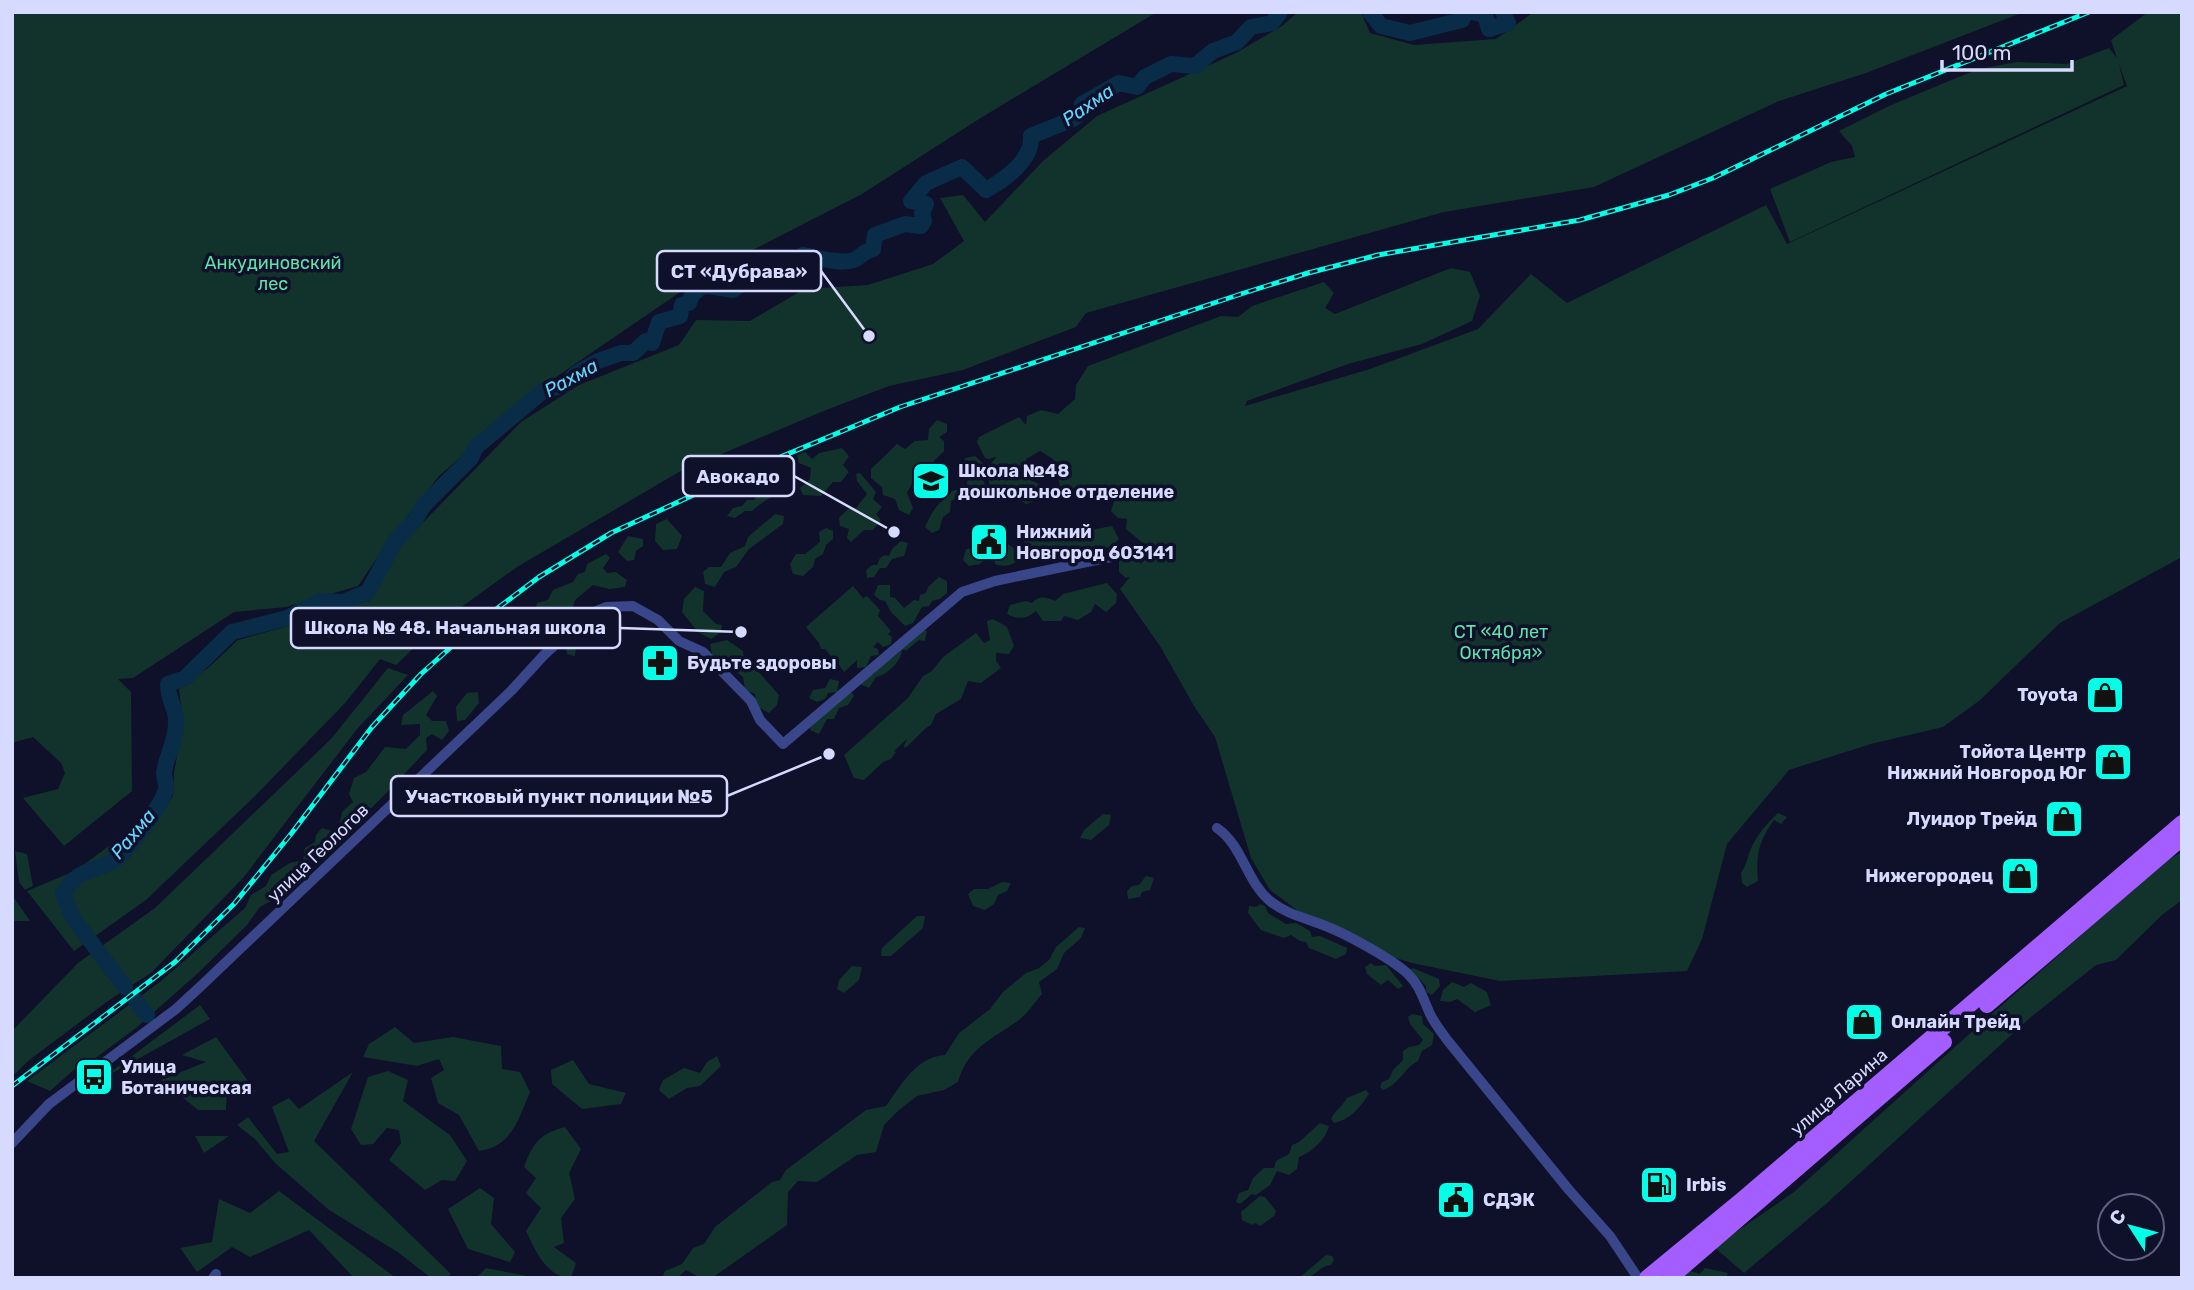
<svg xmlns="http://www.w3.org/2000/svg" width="2194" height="1290" font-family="Rubik,sans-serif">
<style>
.green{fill:#12332b}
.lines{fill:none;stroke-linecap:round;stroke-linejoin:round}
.river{stroke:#092c48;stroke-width:16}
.minor{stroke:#394689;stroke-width:10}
.primary{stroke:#a45eff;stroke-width:16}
.rail-casing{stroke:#03ffe8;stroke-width:5}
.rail{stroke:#0f1029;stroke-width:2.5;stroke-dasharray:8;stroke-linecap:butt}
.labels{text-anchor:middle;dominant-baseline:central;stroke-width:7;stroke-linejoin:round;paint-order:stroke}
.park-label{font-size:18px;fill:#5fe3a9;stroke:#0f1029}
.poi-label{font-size:18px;font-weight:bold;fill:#d7daff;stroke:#0f1029;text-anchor:start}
.street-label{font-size:18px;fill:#d7daff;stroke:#0f1029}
.water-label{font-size:19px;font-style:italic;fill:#65d5ff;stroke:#0f1029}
.leader{fill:none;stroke:#d7daff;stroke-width:2.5}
.callout-dot{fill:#d7daff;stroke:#0f1029;stroke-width:2.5}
.callout{fill:#0f1029;stroke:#d7daff;stroke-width:2.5}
.callout-label{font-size:19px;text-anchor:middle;font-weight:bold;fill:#d7daff}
</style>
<rect width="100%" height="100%" fill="#0f1029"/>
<path class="green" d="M12 12H1157L979 119 862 194 708 273 540 388 439 476 392 536 358 586 286 607 234 612 133 678 118 679 131 692 132 791 64 846 23 798 58 789 65 773 61 763 33 737 12 743Z
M1298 12H1361L1370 33 1414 45 1496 39 1534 12H2024L1866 73 1779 101 1594 187 1444 212 1086 313 1076 327 963 370 889 386 821 412 679 472 517 567 442 621 396 665 380 659 346 702 256 795 146 900 74 951 27 891 75 871 113 843 146 834 173 796 174 773 183 722 179 689 208 668 238 640 324 616 370 600 401 545 521 422 579 385 679 345 696 320 750 321 804 289 868 285 933 264 964 241 940 198 963 195 985 222 1043 161 1097 116 1236 53 1282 26Z
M2148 12H2182V557L2060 623 1979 701 1943 727 1871 744 1789 770 1727 844 1702 939 1687 971 1500 981 1412 963 1389 956 1305 916 1270 890 1251 858 1215 737 1194 706 1160 646 1120 589 1130 577 1126 578 1119 572V555L1125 545H1133L1143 555 1140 565 1155 548 1150 549 1126 529 1127 519 1118 518 1111 511 1114 502 1101 491 1077 486 1073 494 1061 490 1053 459 1040 451 1026 459 1028 479 1039 484 1040 499 1026 504 1009 493 997 497 989 483 988 468 996 457 989 459 985 458 977 442 979 437 1019 417 1026 425 1027 416 1041 410 1058 414 1075 399 1076 385 1088 366 1221 316 1238 317 1252 306 1324 282 1334 293 1325 308 1335 314 1451 268 1470 272 1480 296 1472 321 1422 344 1348 364 1247 401 1245 406 1370 369 1478 329 1531 274 1567 303 1766 205 1787 244 2127 86 2119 64 2124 85 1790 242 1770 189 1831 162 1855 157 1852 146 1839 131 1889 106 1978 69 2017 62 2067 64 2109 48 2117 58 2111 40Z
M937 420 947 424V432L939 437 944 441V451L912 483 907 493 913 508 909 515 899 510 895 499 883 495 882 487 871 478V469L897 444 905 449 915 441 928 440 929 429Z
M842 448 849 456 843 465 849 472 841 482H833L821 496 803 495 800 488 810 479 811 468 799 463 797 455 805 452 812 459 819 453Z
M975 456 984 464 982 477 985 485 976 492 966 488 969 474 963 468 965 458Z
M860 473 876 492 873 499 882 507 876 514 881 520 873 530H864L851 542 847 538 849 529 840 526 839 518 848 509 856 508 867 494 857 481 856 474Z
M775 482H791L789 488C782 490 757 505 752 511H745L735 518 727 516 733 508 742 506 747 500H754L759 492Z
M959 489V497L951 501 950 512 943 517 939 530 932 533 925 527C929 519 932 511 939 504 944 499 948 498 952 491Z
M775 514 784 516 783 524 749 549 736 567 724 572 715 587 705 584 703 572 709 567H721L730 553 745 546 748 537Z
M667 519 682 536 677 549 663 550 655 541 656 524Z
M1112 526 1119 539C1110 549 1102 552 1089 546L1080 556 1068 555 1059 549 1034 554 1027 553C1018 562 1009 569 995 564L994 554 997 549 1008 544 1015 549 1023 546 1025 539 1040 537 1044 542 1068 539 1074 533Z
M826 528 833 531V539L826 545 823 554 815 559 813 567 803 576 793 574 790 564 796 554H805L820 542 819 532Z
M628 536 643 539V546L636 551 634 560 627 561 618 552Z
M901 541 908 543 904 556 892 559 886 568H880L874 577 867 578 866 570 872 565H877L880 558 885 555 889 556 892 549Z
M973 548 978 550 985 549 988 556 980 564 969 566 963 560 966 549Z
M606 554 610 558 603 568 607 573 616 572 627 580 625 587 609 589 593 585 575 600 572 612 566 617 558 614 553 624 545 627 534 615 537 603 548 600 553 590 573 582 578 574 585 572 587 564Z
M939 577 947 581V593L940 599 932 601 929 606 922 607 913 623 905 626 891 612 885 601 880 600 874 595 878 585H890V597L895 598 904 608 914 600 919 601 920 595 926 593 928 587Z
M1107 583 1117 594 1116 603 1106 612 1095 604 1091 612 1078 620 1064 616 1061 621H1043L1036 611C1027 619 1018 620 1007 614L1010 605 1026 601 1032 603C1039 595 1046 597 1055 601L1063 594Z
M853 586 863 598 867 596 880 610 878 616 891 631 888 634 892 637 891 644 883 647 878 642 873 647 878 649 879 655 871 656 866 667 857 668V660L844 672 839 665 831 662V656L825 649H821L819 643 806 627Z
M695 587 704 591 703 611 716 624 722 625 721 632 711 639 698 632 682 612 684 599Z
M599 617 606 620V632L586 648 576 647 575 656 567 654 566 648 574 646 575 637Z
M993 619 1007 627 1014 646 1009 654 996 653V661L1001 668 981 683 968 681 961 699 936 714 931 725C924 728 913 742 905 748L904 746 907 739 894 751 896 752 891 759 883 762 864 780 854 778 844 755 908 698 923 676 932 671 943 657 976 633 984 643 990 640 987 621Z
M916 628 927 631 925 641 919 640 907 650H902C901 662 887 675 876 677L869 688 860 684 864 678 874 674V668Z
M727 640 743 651 744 660 756 669 779 695 777 705 769 713 756 706 755 694 745 690 743 677 712 654 710 644Z
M388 668 408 675 357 729 243 878 152 972 108 1001 28 1061 15 1074 12 1072V1031L78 963 155 908 331 739Z
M830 679 839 681 837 692 828 693 825 699 817 702 809 698 813 690 825 688Z
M433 691 437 696 426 715 432 721H446L449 731 442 740 432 734 426 738 427 750C400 778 377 805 348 829L339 827 342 812 353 802 349 794 354 778 366 772 385 747 406 749 420 735V724L401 725 403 715Z
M478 692 479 703 465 720 457 721 456 707 467 693Z
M851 692 854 696 848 705 839 708 834 719H827L819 734 810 730 812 717Z
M1778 813 1787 817 1781 824 1774 820C1758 842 1756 855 1758 881L1747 887 1742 883 1741 873C1746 866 1747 859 1750 851 1755 837 1767 823 1778 813Z
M1103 814 1111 815 1109 825 1091 840 1080 838 1084 830Z
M322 828 332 831 333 841 301 875 281 886 273 900 260 907 247 925 197 974 136 1028 82 1068H76L50 1091 27 1081 161 981 245 908 251 895 266 886 271 875 290 863 303 860 305 848 315 842 316 835Z
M15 851 27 854 33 886 25 890 19 882Z
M2182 852V900L2162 915 2116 960 2096 965 2031 1017 1826 1204 1744 1273 1714 1247 1794 1192 1957 1045 2165 861Z
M1146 876 1154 878 1150 890 1142 892 1140 897 1128 899 1127 891 1132 886 1139 885Z
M1002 882 1011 883 1007 891 998 895 994 904 985 910 973 906 968 894 974 889H988Z
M12 895 30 921H12Z
M1260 904 1265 906 1268 913 1286 924 1296 923 1310 931 1312 937 1320 936 1347 948 1346 954 1336 959 1309 948 1306 942 1300 941 1291 935 1284 938 1261 930 1248 913 1249 906 1256 907Z
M917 916H925L923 928 891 956H881L882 948Z
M1079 927 1085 928 1081 938 1064 953 1057 969 1039 982 1042 994C1035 1002 1028 1013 1019 1020 993 1039 968 1047 958 1082L944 1090 917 1096 899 1110 884 1125 876 1152 857 1155 817 1182 798 1181 788 1192 787 1225 712 1278H701L686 1270 677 1278H662L665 1271 682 1264 693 1248 704 1244 715 1227 772 1182 780 1180 786 1170 866 1110 886 1106C902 1084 916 1057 945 1055L959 1033 990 1009 1003 992 1026 973 1039 968 1049 960 1056 947Z
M1371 963 1375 966 1386 965 1403 986 1398 989 1388 980 1381 985 1367 974 1365 967Z
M852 966 862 967 859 980 844 993 837 989 839 980Z
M1413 968 1439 979 1440 986 1432 995 1426 992V986L1410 970Z
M1452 982 1464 987 1471 983 1487 992 1491 1005 1475 1012 1457 999 1450 1002 1440 1001 1443 990Z
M200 1005 210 1019 100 1080Z
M1412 1014 1422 1016 1423 1024 1434 1034 1432 1045 1422 1051 1418 1061C1404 1068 1400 1084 1383 1090L1380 1087 1382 1082 1389 1079 1393 1070 1403 1060V1051L1409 1047 1419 1045 1423 1040 1410 1024 1408 1017Z
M395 1027 414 1043 453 1037 501 1046 502 1069 520 1072 530 1092C518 1120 512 1146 479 1151L459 1115 438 1103 431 1078 444 1070 439 1059 417 1066 363 1057 369 1044Z
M216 1037 256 1092 227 1086 226 1110H198L161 1080 206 1062 182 1055Z
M717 1056 721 1066 700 1086 687 1088 669 1099 659 1090 663 1080 684 1068 700 1073 707 1062Z
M573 1060 589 1084 626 1093 621 1104 582 1109 552 1084 551 1070Z
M388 1071 408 1080 403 1101 450 1135 467 1161 455 1181 442 1180 425 1190 389 1160 401 1143 399 1130 387 1128 373 1144 361 1145 351 1129 368 1077Z
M353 1072 314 1141 451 1274 446 1278H431L399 1253 329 1210 275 1163 255 1139 237 1125 248 1117 277 1154 289 1152 272 1107 289 1098 299 1109Z
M1366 1090 1369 1094C1359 1108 1352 1119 1334 1123L1331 1119C1335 1110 1342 1107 1347 1098Z
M1320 1123 1329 1126C1326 1139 1312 1152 1299 1157L1297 1169 1289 1175 1277 1171 1270 1185 1256 1195 1252 1194 1240 1204 1236 1202 1239 1193 1248 1190 1253 1178 1264 1168H1274L1276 1161 1289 1154 1292 1145 1299 1142Z
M565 1127 581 1149 569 1173 575 1199 561 1218 564 1243 554 1247 576 1263 571 1278C546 1277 535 1250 526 1231L541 1208 526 1193 536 1178 524 1167C533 1143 539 1134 565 1127Z
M195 1136H229L204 1153Z
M480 1188 494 1198 491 1224 515 1252 510 1262 468 1249 448 1209Z
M279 1191 396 1278H354L309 1230 250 1257 232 1247 197 1272 180 1248 212 1242 219 1199 250 1213Z
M1260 1196 1265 1197 1276 1211 1274 1216 1260 1226 1255 1223 1252 1225 1242 1220 1241 1212Z
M1326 1255 1332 1256 1334 1260 1331 1265C1316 1267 1318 1278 1299 1278Z
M486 1268 537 1278H476Z
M1705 1268 1728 1273 1726 1278H1678L1687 1270 1700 1274Z"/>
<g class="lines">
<path class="river" d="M1370 12 1381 26 1410 33 1462 20 1465 12
M1472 12 1485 15 1489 29 1508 23 1503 12
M125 987 73 918 63 894C79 866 93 874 116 859 128 852 163 803 166 789 167 784 164 778 164 773 166 756 177 740 176 720 176 708 168 701 168 684L185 678 232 632 287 618 320 601 343 602 368 592 395 541 415 520 424 505 471 458 476 447 543 391 564 385 577 373 598 361 621 353H633L646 341 652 343 659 322 680 316 682 305 689 303 692 295 703 285 733 290 756 274 773 269 787 280 794 278 803 255C817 257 840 265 854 260 861 257 862 252 873 249L875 235 905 224 921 226 924 221 922 213 926 204 911 201 926 183 962 167 986 190C1004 180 1033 160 1031 136L1073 119 1084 110 1082 104 1119 83 1137 87 1145 77 1171 64 1195 66 1213 51 1237 42 1251 27 1272 23 1280 12
M136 1001 147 1015"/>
<path class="minor" d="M1217 828C1243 846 1246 881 1270 901 1288 915 1303 917 1323 925 1345 933 1390 958 1407 973 1420 985 1423 999 1430 1014 1435 1024 1442 1033 1448 1041L1569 1190 1610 1236 1638 1278
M12 1143 49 1104 176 1009 201 986 511 691 544 655 589 614 606 607 633 606 658 620 679 641 703 652 751 701 760 720 783 744 962 592 995 581 1116 556
M213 1278 216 1274"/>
<path class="primary" d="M1987 1005 2182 838
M1647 1278 1743 1199 2182 823
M1670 1278 1944 1042"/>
<defs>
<path id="rail" d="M12 1086 175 962 234 904 291 834 372 727 421 674 479 622 539 577 611 533 728 479 900 407 1244 293 1308 273 1378 255 1580 220 1669 195 1713 178 1886 94 2089 12"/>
</defs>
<use href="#rail" class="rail-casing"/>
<use href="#rail" class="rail"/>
</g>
<defs>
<symbol id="school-square" viewBox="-11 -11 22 22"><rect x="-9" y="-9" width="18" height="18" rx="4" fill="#03ffe8" stroke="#0f1029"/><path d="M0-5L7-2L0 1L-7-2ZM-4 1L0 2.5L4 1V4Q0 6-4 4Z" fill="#111"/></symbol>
<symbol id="civic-square" viewBox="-11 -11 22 22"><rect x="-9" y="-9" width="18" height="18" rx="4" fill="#03ffe8" stroke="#0f1029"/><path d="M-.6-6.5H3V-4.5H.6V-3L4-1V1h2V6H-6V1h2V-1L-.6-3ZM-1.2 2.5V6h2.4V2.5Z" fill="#111"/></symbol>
<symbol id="pharmacy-square" viewBox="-11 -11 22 22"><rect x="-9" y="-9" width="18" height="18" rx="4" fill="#03ffe8" stroke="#0f1029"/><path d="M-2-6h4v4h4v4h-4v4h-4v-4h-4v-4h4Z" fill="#111"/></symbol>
<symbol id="shop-square" viewBox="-11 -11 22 22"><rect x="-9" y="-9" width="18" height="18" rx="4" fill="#03ffe8" stroke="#0f1029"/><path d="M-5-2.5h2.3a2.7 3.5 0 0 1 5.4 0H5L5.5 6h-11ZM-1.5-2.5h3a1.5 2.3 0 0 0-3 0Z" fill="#111"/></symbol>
<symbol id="bus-square" viewBox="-11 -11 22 22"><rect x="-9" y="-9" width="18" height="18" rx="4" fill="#03ffe8" stroke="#0f1029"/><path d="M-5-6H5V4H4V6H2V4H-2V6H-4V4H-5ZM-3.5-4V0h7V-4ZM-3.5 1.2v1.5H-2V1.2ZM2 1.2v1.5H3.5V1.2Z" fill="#111"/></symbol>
<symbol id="fuel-square" viewBox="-11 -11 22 22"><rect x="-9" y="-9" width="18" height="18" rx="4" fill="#03ffe8" stroke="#0f1029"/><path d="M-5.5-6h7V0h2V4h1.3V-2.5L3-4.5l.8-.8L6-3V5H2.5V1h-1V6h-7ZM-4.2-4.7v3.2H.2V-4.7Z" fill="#111"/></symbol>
</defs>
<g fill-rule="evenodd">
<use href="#school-square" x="909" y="459" width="44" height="44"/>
<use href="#civic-square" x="967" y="520" width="44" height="44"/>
<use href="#pharmacy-square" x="638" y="641" width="44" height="44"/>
<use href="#shop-square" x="2083" y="673" width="44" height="44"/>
<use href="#shop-square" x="2091" y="740" width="44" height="44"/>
<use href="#shop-square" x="2042" y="797" width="44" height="44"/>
<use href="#shop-square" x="1998" y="854" width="44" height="44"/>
<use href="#shop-square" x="1842" y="1000" width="44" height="44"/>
<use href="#bus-square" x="72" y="1055" width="44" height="44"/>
<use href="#fuel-square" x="1637" y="1163" width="44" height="44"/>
<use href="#civic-square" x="1434" y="1178" width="44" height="44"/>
</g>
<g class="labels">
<g class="park-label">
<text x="273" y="263">Анкудиновский<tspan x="273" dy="21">лес</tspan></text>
<text x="1501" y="632">СТ «40 лет<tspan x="1501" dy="21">Октября»</tspan></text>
</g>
<g class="poi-label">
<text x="958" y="471">Школа №48<tspan x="958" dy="21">дошкольное отделение</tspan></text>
<text x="1016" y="532">Нижний<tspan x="1016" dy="21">Новгород 603141</tspan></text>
<text x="687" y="663">Будьте здоровы</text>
<text x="2078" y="695" text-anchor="end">Toyota</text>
<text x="2086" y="752" text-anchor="end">Тойота Центр<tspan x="2086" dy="21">Нижний Новгород Юг</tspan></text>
<text x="2037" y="819" text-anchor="end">Луидор Трейд</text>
<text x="1993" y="876" text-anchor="end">Нижегородец</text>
<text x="1891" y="1022">Онлайн Трейд</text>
<text x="121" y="1067">Улица<tspan x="121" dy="21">Ботаническая</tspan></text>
<text x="1686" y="1185">Irbis</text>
<text x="1483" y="1200">СДЭК</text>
</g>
<g class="street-label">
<text transform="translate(318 853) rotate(-44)">улица Геологов</text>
<text transform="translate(1839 1092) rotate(-41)">улица Ларина</text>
</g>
<g class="water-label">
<text transform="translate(1088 105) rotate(-35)">Рахма</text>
<text transform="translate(571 378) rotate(-29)">Рахма</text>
<text transform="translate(133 834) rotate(-50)">Рахма</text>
</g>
</g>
<path class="leader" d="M869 336L821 271M894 532L794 476M741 632L620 628M829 754L727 796"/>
<g class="callout-dot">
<circle cx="869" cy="336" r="7"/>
<circle cx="894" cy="532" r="7"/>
<circle cx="741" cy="632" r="7"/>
<circle cx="829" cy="754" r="7"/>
</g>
<g class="callout">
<rect x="657" y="251" width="164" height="40" rx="7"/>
<rect x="683" y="456" width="111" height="40" rx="7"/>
<rect x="291" y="608" width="329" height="40" rx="7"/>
<rect x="391" y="776" width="336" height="40" rx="7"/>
</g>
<g class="callout-label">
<text x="739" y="278">СТ «Дубрава»</text>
<text x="738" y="483">Авокадо</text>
<text x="455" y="634">Школа № 48. Начальная школа</text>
<text x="559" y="803">Участковый пункт полиции №5</text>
</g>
<rect width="2194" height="1290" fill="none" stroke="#d7daff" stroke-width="28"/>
<g transform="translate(2131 1227) rotate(306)"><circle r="33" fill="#0f1029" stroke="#5f617f" stroke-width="2"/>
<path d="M0-5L12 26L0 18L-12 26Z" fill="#03ffe8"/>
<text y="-10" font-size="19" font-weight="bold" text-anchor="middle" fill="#d7daff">С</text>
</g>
<path d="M1942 60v10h130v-10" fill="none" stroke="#d7daff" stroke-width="3.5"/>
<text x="1952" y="60" font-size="21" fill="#d7daff" stroke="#0f1029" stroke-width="5" paint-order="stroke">100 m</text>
</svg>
